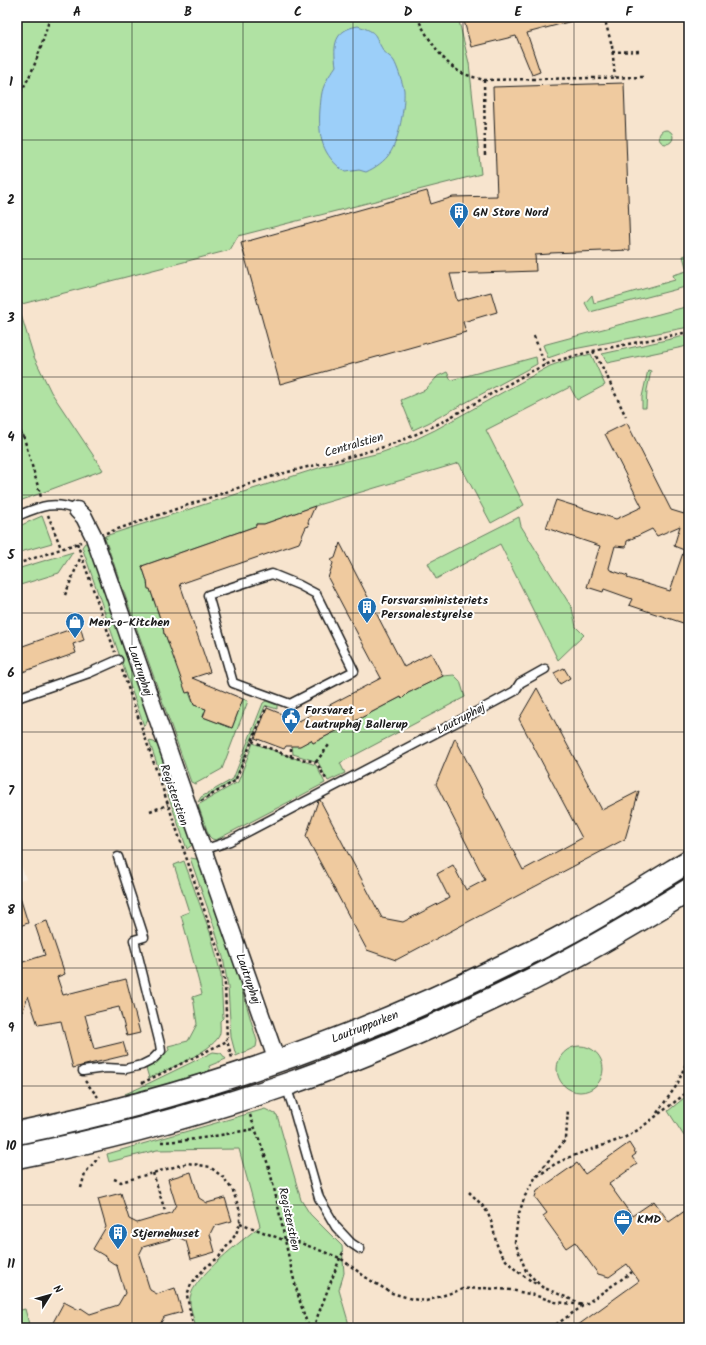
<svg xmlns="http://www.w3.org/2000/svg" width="706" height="1345" font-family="Kalam,sans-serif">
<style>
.built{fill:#f7e4ce}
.green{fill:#b0e2a3;stroke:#667f60}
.water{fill:#9ccff9;stroke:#6987a1}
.building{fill:#efca9f;stroke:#1c1c1c;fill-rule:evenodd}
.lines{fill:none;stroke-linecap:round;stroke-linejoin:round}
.lane-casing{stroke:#1c1c1c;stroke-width:11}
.street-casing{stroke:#1c1c1c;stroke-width:19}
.secondary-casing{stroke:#1c1c1c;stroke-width:25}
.path{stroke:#1c1c1c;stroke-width:2.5;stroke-dasharray:3 3;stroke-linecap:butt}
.lane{stroke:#fff;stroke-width:8}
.street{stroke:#fff;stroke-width:16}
.secondary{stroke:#fff;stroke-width:22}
.grid{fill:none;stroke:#1c1c1c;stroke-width:1;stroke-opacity:0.55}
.labels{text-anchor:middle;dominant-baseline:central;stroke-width:4;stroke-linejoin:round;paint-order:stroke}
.poi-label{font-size:12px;font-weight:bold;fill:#1c1c1c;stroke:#fff;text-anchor:start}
.street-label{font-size:12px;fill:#1c1c1c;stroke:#fff}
.neatline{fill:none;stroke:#1c1c1c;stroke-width:1.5}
.grid-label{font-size:13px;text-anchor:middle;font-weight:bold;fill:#1c1c1c}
</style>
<rect width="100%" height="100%" fill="#faefe2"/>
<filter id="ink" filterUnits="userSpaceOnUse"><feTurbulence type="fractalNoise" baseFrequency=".025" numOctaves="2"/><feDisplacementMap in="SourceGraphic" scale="8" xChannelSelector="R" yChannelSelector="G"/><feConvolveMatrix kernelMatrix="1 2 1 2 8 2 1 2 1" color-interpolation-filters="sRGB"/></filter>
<g filter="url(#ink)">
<path class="built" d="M17 17H689V1328H350L339 1290 344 1273 342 1246 310 1214 301 1201 260 1226 232 1249 196 1282 190 1298 196 1328H17V882L26 879 17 855Z"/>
<path class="green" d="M17 17H458L469 63 481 174 238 236 230 250 18 305 34 357 51 392 103 470 17 502Z
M659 137a7 7 0 1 1 14 0a7 7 0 1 1-14 0Z
M689 254V286L590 312 585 303 592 295 594 303 675 280 673 275 687 271 683 256Z
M689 306V327L574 349 548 358 543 345Z
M689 335V345L683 347 607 363 602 354Z
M591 354 605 385 577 400 570 387 486 430 524 505 491 523 459 463 321 504 264 524H256V526L142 566 147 581 148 588 150 589 163 627 164 634H165L194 705 206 709 203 717 232 728 243 699 248 701 222 769 195 784 191 782 104 536 107 539 105 536 325 466 380 453 408 443 435 430 550 366 564 361Z
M536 357 537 364 428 423 413 430 401 400 425 390 438 376 447 372 451 380Z
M648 370 651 371 647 390 646 408H642V397Z
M42 516 52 543 17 553V527Z
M519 517 521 526 572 608 576 627 584 635 558 660 500 544 436 579 428 563Z
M85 543H88L147 713 148 719 144 726 82 547Z
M73 552 59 573 17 586V569Z
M454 675 460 681 465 697 340 763 345 773 328 781 318 762 293 754 292 743 299 746 311 740 313 743 348 725 349 727 355 721 401 697 402 699 408 693 443 676Z
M266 701 277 705V709L267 706H265L235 780 198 802 201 797 233 779 263 703Z
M149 741 154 742 159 747 192 839V845L187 849Z
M253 743 294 758 316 765 325 783 216 840 212 839 209 836 198 805 238 782Z
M190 858 197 859 200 863 228 942 257 1041 256 1047 236 1056 231 1037 228 987 223 957 213 923Z
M184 861 211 935 221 975 223 1018 220 1021C220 1026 221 1032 219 1036 211 1052 166 1070 149 1078L146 1068 151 1066 169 1050 168 1046 188 1041 197 1024 193 997 202 994 181 915 189 912 174 865Z
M557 1069a23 23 0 1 1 46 0a23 23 0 1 1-46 0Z
M213 1052 221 1053 226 1059 209 1066 211 1075 172 1087 125 1094 139 1088Z
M689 1094V1111L684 1136 668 1111Z
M265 1109 277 1115 301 1200 310 1214 342 1246 344 1273 339 1290 350 1328H196C194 1320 189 1305 190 1298 193 1277 243 1240 260 1226L239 1149 157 1150 109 1162 107 1154Z
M25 1309 30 1328H17V1311Z"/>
<path class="water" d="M358 26C379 33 373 34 383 50 386 55 392 57 394 61 397 66 403 84 404 90 405 106 399 140 390 153 385 161 375 168 366 172L359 170 345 172C322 155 318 137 320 109 321 100 321 90 326 82 328 76 333 71 336 66 333 45 334 30 358 26Z"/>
<path class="building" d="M463 17H572V21L527 33 540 72 532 75 516 36 471 47Z
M624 83 630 250 550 253V254L535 255 536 271 450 274 457 301 491 292 497 312 463 322 466 332 280 384 241 243 427 191 431 204 453 197 497 196 493 87Z
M627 423 671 510 684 514 687 505H689V625L629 605 632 599 604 589 603 592 587 587 600 546 546 528 556 500 616 519 642 507 605 434ZM680 526 674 546 684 550 670 591 627 578 628 576 610 570 609 568 615 546 626 547 627 541 652 529 657 536Z
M315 506 308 522 309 526 306 527 299 543 180 584 210 672 192 678 243 699 232 728 203 717 206 709 194 705 190 692 186 693 165 634H164L163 627 150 589H148L147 581 142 566 256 526V524H264Z
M340 543 404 667 431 653 443 676 408 693 402 699 401 697 355 721 349 727 348 725 313 743 311 740 300 746H286L284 749 255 738 267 708 299 721 381 678 328 578 333 563 331 560 335 558Z
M80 626 84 640 73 644 76 653 17 674V648Z
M564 668 570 678 560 684 554 673Z
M537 688 602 810 639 791 625 839 396 960 367 950 306 836 318 801 320 800 382 918 403 922 449 898 437 874 453 865 466 890 485 880 436 784 455 738 523 870 582 838 519 719Z
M19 894 28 923 17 927V895Z
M47 921 65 974 57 977 63 995 126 979 140 1033 127 1036 119 1007 85 1015 94 1049 123 1042 127 1055 73 1068 61 1021 38 1025 28 996 19 1022H17V964L45 955 35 925Z
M629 1143 636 1154 632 1157 637 1164 609 1184 632 1216 654 1201 669 1222 689 1208V1328H574L639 1281 627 1264 609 1277 598 1274 575 1242 566 1248 543 1216 547 1213 535 1197 537 1191 577 1163 585 1174Z
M191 1172 199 1198 207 1203 225 1198 232 1221 214 1226 210 1234 215 1252 191 1259 186 1241 178 1237 143 1247 139 1255 150 1290 157 1294 175 1288 182 1312 164 1317 158 1328H50L64 1302 79 1310 81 1308 90 1314 118 1305 125 1293 117 1266 107 1259 108 1258 93 1249 106 1227 98 1199 121 1193 129 1219 137 1223 171 1213 176 1205 168 1179Z"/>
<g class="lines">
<defs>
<path id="lane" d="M17 516C39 507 53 500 77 510
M272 574 299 585 316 594 354 671 290 704 233 683 208 595Z
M17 698 89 673 118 660
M203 850 230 841 491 704 515 691 520 683 545 669
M83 1071 105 1068 125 1069 142 1065 152 1060 161 1051 160 1044 134 940 144 937 118 857
M286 1086 293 1107 319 1198 336 1227 351 1243 360 1249"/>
<path id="street" d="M77 510 84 517 94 537 277 1061"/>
<path id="secondary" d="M17 1133C186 1098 352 1041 507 964 526 955 545 946 563 936 606 913 647 887 689 861
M17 1157C108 1139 198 1115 285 1085 334 1068 383 1048 431 1027 473 1008 515 989 556 967 602 943 645 917 689 890"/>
</defs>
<use href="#lane" class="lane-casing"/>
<use href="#street" class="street-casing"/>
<use href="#secondary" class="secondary-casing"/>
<path class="path" d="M417 17C425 34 445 66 462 73 469 76 477 78 484 80L644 77
M604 17 612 46 615 77
M612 52 642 51
M484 80 485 156
M17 97C34 74 42 44 50 17
M534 336 545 365
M593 351 604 370 626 417
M17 426 24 438 41 497
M17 432 23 436
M48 515 61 548
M106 533 270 477 303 468 338 460 387 446 410 437 440 423 528 373 552 362 593 351 689 332
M77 543 115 652
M17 564 81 542
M65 595 81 556
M122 670 220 956 225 985 227 1041 232 1058
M252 741 291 757 316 762 326 779
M291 757V748
M316 762 329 745
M201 801 235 781 267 706
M150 811 168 805
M85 1081 98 1097
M142 1083 227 1041
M657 1113 677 1085 689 1056
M250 1115C257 1135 266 1155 271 1176 284 1227 290 1279 309 1328
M161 1142C193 1141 224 1134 255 1129
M153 1173 165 1211
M536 1176 566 1139 568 1109
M114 1179 121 1182 188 1163 210 1167 224 1178 233 1191 240 1211V1223L236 1234 219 1257 206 1267 191 1284 187 1295 190 1312 194 1328
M81 1188 85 1173 99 1157
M469 1192C475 1198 483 1205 487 1212 492 1221 494 1232 496 1242 503 1263 520 1274 538 1285
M240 1223 281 1239 298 1242 340 1258 368 1279 392 1293 412 1299 426 1301 463 1289 484 1288 511 1290 534 1295 555 1302 584 1305
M582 1304 542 1287 526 1271 515 1242 518 1216 525 1196 535 1178 555 1164 570 1157 624 1138 638 1130 689 1091
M313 1328 340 1258 344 1251
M551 1328 632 1272"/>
<use href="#lane" class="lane"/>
<use href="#street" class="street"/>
<use href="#secondary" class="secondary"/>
</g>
</g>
<path class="grid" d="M132 17V1328M243 17V1328M353 17V1328M463 17V1328M574 17V1328M17 140H689M17 259H689M17 377H689M17 495H689M17 613H689M17 732H689M17 850H689M17 968H689M17 1086H689M17 1205H689"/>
<defs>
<symbol id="building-pin" viewBox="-11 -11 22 30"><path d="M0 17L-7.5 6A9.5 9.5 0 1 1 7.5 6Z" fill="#1f6fb2" stroke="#fff"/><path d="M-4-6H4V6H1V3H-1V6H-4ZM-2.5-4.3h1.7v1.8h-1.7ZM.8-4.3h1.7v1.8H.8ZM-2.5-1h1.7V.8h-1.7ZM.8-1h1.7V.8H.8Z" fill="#fff"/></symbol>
<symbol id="shop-pin" viewBox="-11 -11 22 30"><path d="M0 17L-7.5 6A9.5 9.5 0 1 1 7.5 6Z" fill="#1f6fb2" stroke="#fff"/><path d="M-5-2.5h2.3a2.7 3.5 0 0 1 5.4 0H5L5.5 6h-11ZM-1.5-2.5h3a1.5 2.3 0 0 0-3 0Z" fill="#fff"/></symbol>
<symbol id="civic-pin" viewBox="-11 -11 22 30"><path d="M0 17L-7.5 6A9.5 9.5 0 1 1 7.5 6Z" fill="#1f6fb2" stroke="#fff"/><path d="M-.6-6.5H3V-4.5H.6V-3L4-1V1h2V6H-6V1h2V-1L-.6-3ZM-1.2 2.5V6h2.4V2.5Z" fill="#fff"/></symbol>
<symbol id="office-pin" viewBox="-11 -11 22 30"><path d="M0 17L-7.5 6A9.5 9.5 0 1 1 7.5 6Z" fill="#1f6fb2" stroke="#fff"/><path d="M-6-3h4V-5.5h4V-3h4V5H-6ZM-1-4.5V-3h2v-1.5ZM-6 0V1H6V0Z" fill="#fff"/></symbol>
</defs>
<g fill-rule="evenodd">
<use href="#building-pin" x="448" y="201" width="22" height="30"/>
<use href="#building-pin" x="356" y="596" width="22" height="30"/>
<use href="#shop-pin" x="64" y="611" width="22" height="30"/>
<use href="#civic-pin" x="280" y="706" width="22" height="30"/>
<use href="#office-pin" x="612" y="1208" width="22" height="30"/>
<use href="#building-pin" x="107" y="1222" width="22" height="30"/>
</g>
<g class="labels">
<g class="poi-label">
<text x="473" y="212">GN Store Nord</text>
<text x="381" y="600">Forsvarsministeriets<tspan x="381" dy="14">Personalestyrelse</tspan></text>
<text x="89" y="622">Men-o-Kitchen</text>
<text x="305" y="710">Forsvaret -<tspan x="305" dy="14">Lautruphøj Ballerup</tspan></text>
<text x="637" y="1219">KMD</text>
<text x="132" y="1233">Stjernehuset</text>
</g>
<g class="street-label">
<text transform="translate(354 445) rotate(-16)">Centralstien</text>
<text transform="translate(140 671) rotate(71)">Lautruphøj</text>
<text transform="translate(461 719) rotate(-28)">Lautruphøj</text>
<text transform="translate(174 795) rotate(71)">Registerstien</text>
<text transform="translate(248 979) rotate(71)">Lautruphøj</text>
<text transform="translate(365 1027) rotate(-21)">Lautrupparken</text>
<text transform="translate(289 1219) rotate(78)">Registerstien</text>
</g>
</g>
<rect width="706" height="1345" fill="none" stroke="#fff" stroke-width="44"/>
<g transform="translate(50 1295) rotate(53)" stroke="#ffffff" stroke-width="3" paint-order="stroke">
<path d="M0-3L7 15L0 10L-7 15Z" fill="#1c1c1c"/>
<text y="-6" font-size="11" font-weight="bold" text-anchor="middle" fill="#1c1c1c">N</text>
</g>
<rect x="22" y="22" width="662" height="1301" class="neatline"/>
<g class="grid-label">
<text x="77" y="16">A</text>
<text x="188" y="16">B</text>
<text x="298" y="16">C</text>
<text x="408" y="16">D</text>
<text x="518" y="16">E</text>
<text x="629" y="16">F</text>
<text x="11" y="86">1</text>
<text x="11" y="204">2</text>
<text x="11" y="322">3</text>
<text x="11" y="441">4</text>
<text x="11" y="559">5</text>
<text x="11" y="677">6</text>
<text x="11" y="795">7</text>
<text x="11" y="914">8</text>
<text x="11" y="1032">9</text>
<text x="11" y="1150">10</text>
<text x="11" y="1268">11</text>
</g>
</svg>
